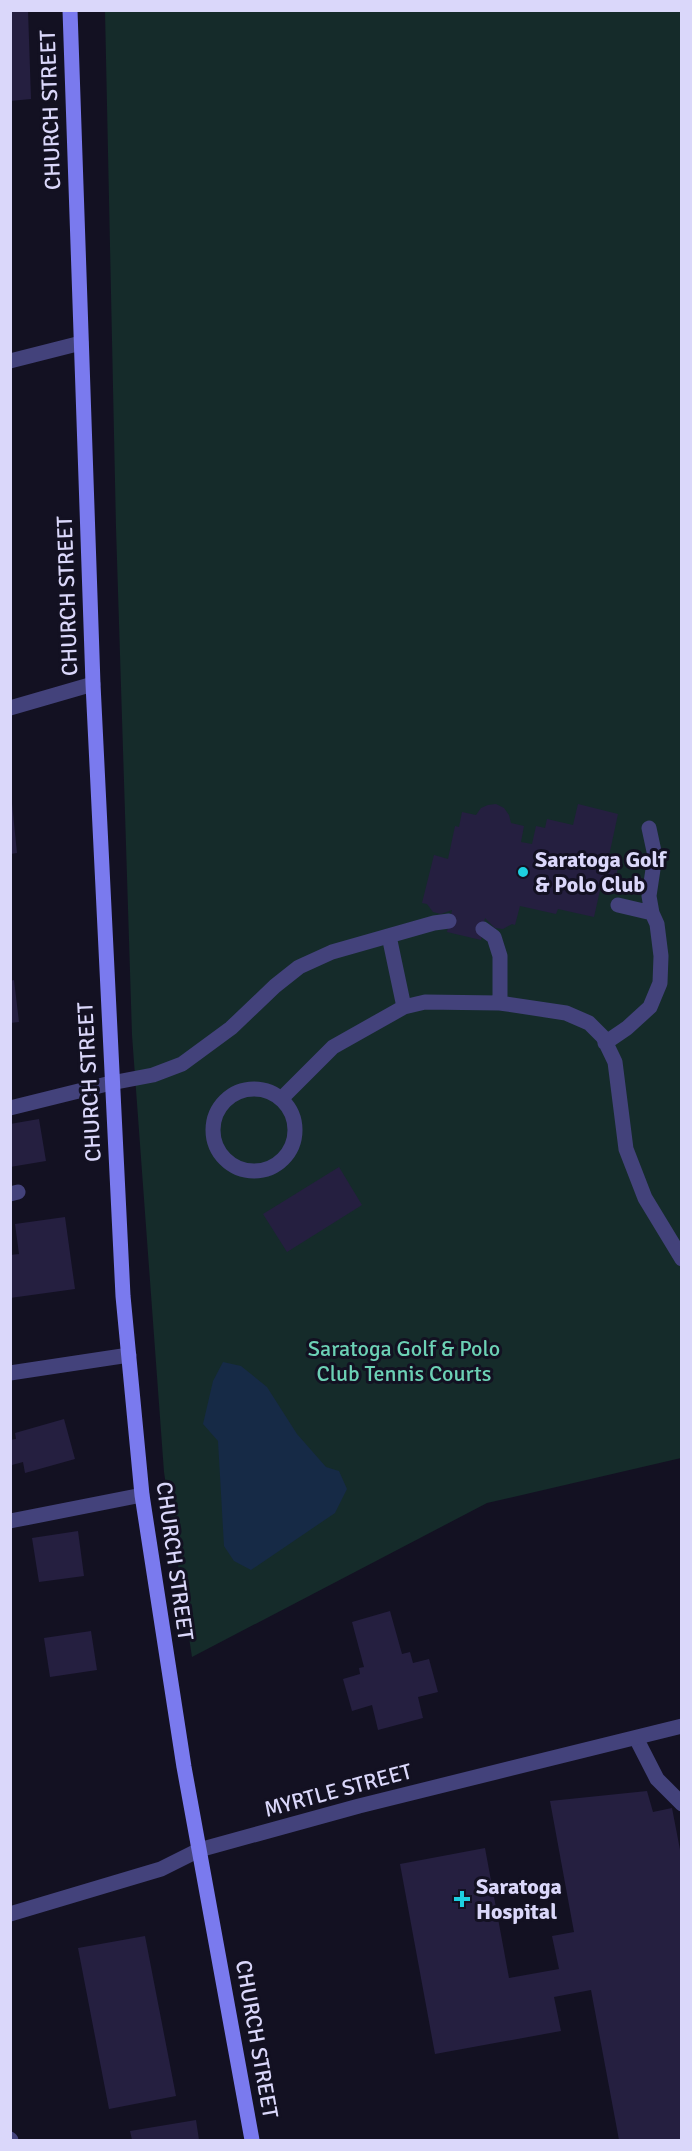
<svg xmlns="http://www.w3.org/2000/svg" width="692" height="2151" font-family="Signika,sans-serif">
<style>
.green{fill:#152b2a}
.water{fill:#162a46}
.building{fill:#251f40}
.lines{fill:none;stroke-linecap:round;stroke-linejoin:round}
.service{stroke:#43427b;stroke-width:15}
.minor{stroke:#43427b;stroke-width:15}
.secondary{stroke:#7a7aee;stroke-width:15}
.poi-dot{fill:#1dd0e0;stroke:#131122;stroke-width:2}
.labels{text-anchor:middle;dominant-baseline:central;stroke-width:6;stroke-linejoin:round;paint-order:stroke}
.street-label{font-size:22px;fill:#dad7fa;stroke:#131122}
.poi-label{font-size:22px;font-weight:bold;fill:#dad7fa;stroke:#131122;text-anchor:start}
.park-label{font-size:22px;fill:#6cd1b5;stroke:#131122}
</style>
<rect width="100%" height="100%" fill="#131122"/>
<path class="green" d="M105 11H681V1458L487 1503 192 1657 164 1472 132 1035 116 528Z"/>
<path class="water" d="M223 1362 241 1366 267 1387 297 1434 326 1467 339 1471 347 1489 335 1513 251 1570 234 1561 224 1546 218 1441 203 1424 213 1381Z"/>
<path class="building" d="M10 10H28L31 99 10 101Z
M10 803H12L17 853 10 854Z
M496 804 504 808 509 815 511 823 524 826 521 842 532 844 536 826 545 828 547 819 573 825 578 804 618 814 609 856 620 859 613 889 601 886 594 917 558 909 556 914 520 906 515 925 512 924 503 929 495 928 485 918 481 940 447 932 452 910 441 914 433 912 427 904 422 903 434 855 448 859 455 826 459 827 462 812 476 815 481 808 488 805Z
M14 980 19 1022 10 1023V981Z
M39 1119 46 1161 10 1167V1124Z
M339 1167 362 1205 287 1252 263 1214Z
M65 1217 75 1289 10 1298V1255L19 1254 15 1224Z
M64 1419 75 1459 25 1473 23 1462 12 1465 10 1440 16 1439 15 1433Z
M78 1531 84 1576 39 1582 32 1538Z
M390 1611 402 1654 410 1652 413 1663 429 1659 438 1692 418 1697 423 1718 378 1730 372 1705 352 1711 343 1679 360 1674 359 1668 364 1667 352 1622Z
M91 1631 97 1670 50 1677 44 1638Z
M647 1791 653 1812 672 1808 682 1860V2140H619L591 1990 554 1997 561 2031 435 2054 400 1864 485 1848 509 1978 559 1969 552 1936 574 1932 550 1801Z
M145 1936 176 2096 109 2109 78 1948Z
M196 2120 199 2140H132L130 2131Z"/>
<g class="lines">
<path class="service" d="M618 905 652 913
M483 929 494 937 500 956V1003
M389 936 404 1007
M605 1043 627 1028 650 1007 660 983 661 956 657 924 652 913 649 896 655 856 649 828
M111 1083 153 1075 182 1064 231 1028 275 986 299 967 332 952 434 923 449 921
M213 1130a41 41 0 1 1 82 0a41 41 0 1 1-82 0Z
M281 1099 333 1047 404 1007 425 1002 500 1003 566 1013 589 1023 603 1037 615 1062 626 1149 645 1198 682 1259
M10 1194 18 1192
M10 1373 129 1355
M636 1738 657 1779 682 1804
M10 2139 11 2140"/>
<path class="minor" d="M10 361 81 343
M10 708 93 684
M10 1108 111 1083
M10 1521 142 1495
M10 1914 161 1869 199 1850 359 1806 682 1726"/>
<path class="secondary" d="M70 10 93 684 123 1296 142 1495 184 1767 252 2140"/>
</g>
<g class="poi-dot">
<circle cx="523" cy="872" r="6"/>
<path d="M459 1890h6v6h6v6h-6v6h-6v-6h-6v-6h6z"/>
</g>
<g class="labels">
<g class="street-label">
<text transform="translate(50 110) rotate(-92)">CHURCH STREET</text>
<text transform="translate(67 596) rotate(-92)">CHURCH STREET</text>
<text transform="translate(89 1082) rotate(-93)">CHURCH STREET</text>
<text transform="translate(175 1561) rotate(82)">CHURCH STREET</text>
<text transform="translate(338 1790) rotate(-15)">MYRTLE STREET</text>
<text transform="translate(257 2039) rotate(80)">CHURCH STREET</text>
</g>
<g class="poi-label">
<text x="535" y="859">Saratoga Golf<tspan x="535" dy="25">&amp; Polo Club</tspan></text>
<text x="476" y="1886">Saratoga<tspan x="476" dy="25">Hospital</tspan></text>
</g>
<g class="park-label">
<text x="404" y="1348">Saratoga Golf &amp; Polo<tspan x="404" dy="25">Club Tennis Courts</tspan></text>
</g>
</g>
<rect width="692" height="2151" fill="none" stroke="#dad7fa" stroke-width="24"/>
</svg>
